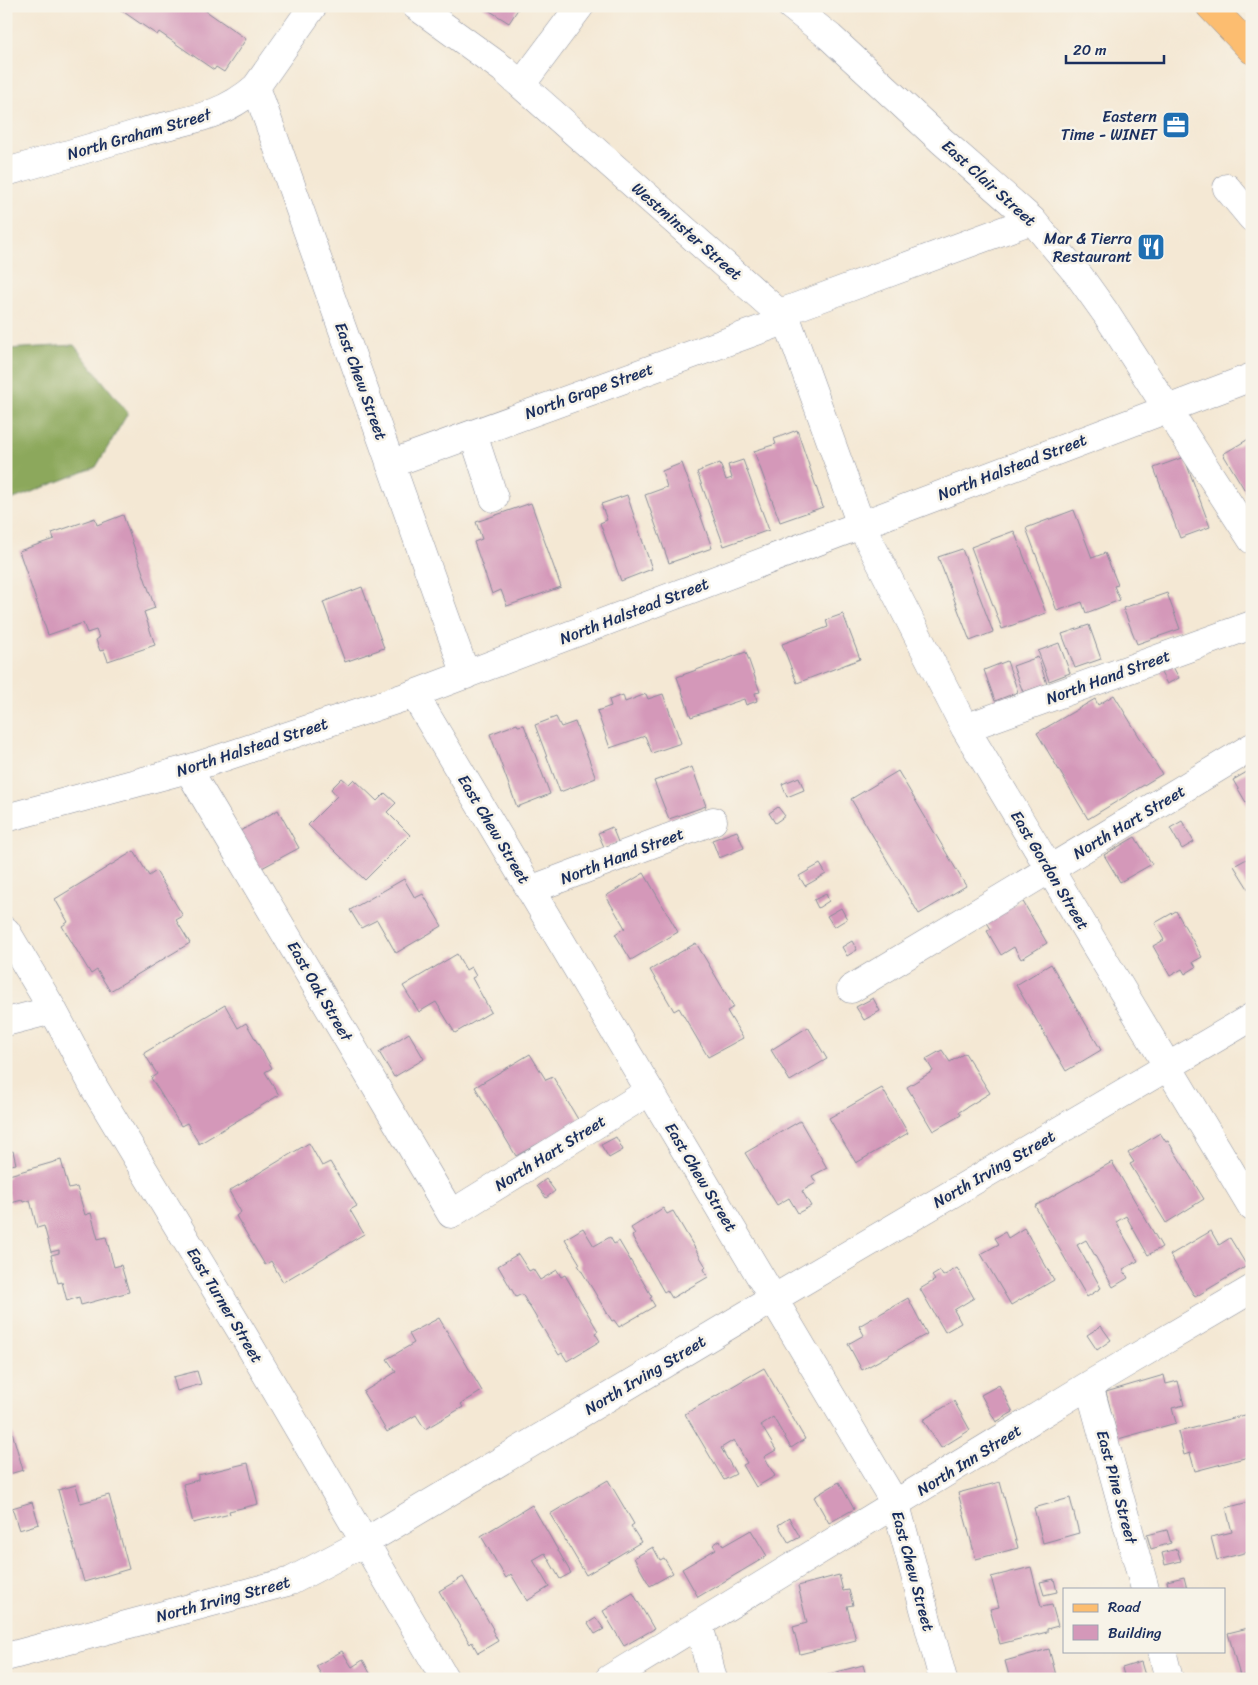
<svg xmlns="http://www.w3.org/2000/svg" width="1258" height="1685" font-family="Sriracha,sans-serif">
<style>
.forest{fill:#8ca85b;stroke:#546c5c}
.building{fill:#d498b9}
.lines{fill:none;stroke-linecap:round;stroke-linejoin:round}
.minor-casing{stroke:#888c99;stroke-width:29}
.major-casing{stroke:#888c99;stroke-width:29}
.minor{stroke:#fff;stroke-width:28}
.major{stroke:#fcbd6f;stroke-width:28}
.labels{text-anchor:middle;dominant-baseline:central;stroke-width:5;stroke-linejoin:round;paint-order:stroke}
.poi-label{font-size:16px;fill:#1b2f5e;stroke:#f7f3e8;text-anchor:end}
.street-label{font-size:16px;fill:#1b2f5e;stroke:#f7f3e8}
</style>
<rect width="100%" height="100%" fill="#f7f3e8"/>
<filter id="ink" filterUnits="userSpaceOnUse"><feTurbulence type="fractalNoise" baseFrequency=".02" numOctaves="2"/><feDisplacementMap in="SourceGraphic" scale="10" xChannelSelector="R" yChannelSelector="G"/><feConvolveMatrix kernelMatrix="1 2 1 2 8 2 1 2 1" color-interpolation-filters="sRGB"/></filter>
<filter id="wash" filterUnits="userSpaceOnUse"><feTurbulence type="fractalNoise" baseFrequency=".0096" numOctaves="4" result="noise"/><feDisplacementMap in="SourceGraphic" scale="20" xChannelSelector="R" yChannelSelector="G"/><feGaussianBlur stdDeviation="1.12" result="paint"/><feColorMatrix in="noise" values="0 0 0 0 0 0 0 0 0 0 0 0 0 0 0 0 0 1.4 0 .05"/><feComposite in="paint" operator="in"/></filter>
<g filter="url(#wash)">
<rect width="100%" height="100%" fill="#f4e8d4"/>
<path class="forest" d="M74 345 128 413 96 467 6 502V349Z"/>
<g id="blocks">
<path class="building" d="M115 6H199L246 39 224 72 216 67 214 70 159 32 157 35Z
M482 6H520L509 23Z
M797 430 823 507 780 522 754 451 776 444 774 439Z
M1252 437V502L1223 454Z
M1184 457 1210 527 1180 538 1154 468Z
M743 460 769 530 724 546 697 472 720 463 726 480 732 478 728 465Z
M682 463 712 548 669 563 645 495 667 487 662 471Z
M627 495 652 569 621 581 600 523 607 520 601 504Z
M531 503 561 587 507 606 501 590 492 594 474 542 482 539 476 522Z
M1074 510 1092 558 1105 553 1118 585 1114 586 1120 600 1086 613 1082 602 1057 611 1026 528Z
M123 515 155 608 144 612 155 645 108 661 104 650 100 651 96 640 99 638 96 630 87 633 83 623 48 635 19 551 54 539 52 533 95 518 97 525Z
M1014 531 1046 613 1002 629 971 547Z
M962 549 993 632 970 641 938 557Z
M362 587 384 648 345 662 323 602Z
M1167 593 1180 629 1137 644 1123 608Z
M843 614 860 659 797 683 782 644 828 627 826 620Z
M1089 625 1101 659 1075 668 1062 634Z
M1059 643 1070 673 1049 681 1038 651Z
M746 652 760 692 755 693 757 701 746 705 744 699 691 717 677 677Z
M1038 657 1047 684 1023 692 1013 666Z
M1007 661 1018 692 995 701 984 670Z
M1172 665 1179 678 1167 684 1160 671Z
M646 694 648 699 663 694 681 743 652 753 645 736 610 748 597 711 611 706 609 700 623 695 625 702Z
M1114 695 1162 774 1088 819 1037 733 1095 699 1098 705Z
M556 717 561 727 575 722 596 778 560 792 535 725Z
M517 724 518 726 524 725 550 794 517 807 490 734Z
M692 767 706 806 669 819 654 781Z
M1252 769V813L1233 780Z
M898 771 966 886 919 914 851 799Z
M799 777 804 790 787 797 782 784Z
M342 778 349 784 354 779 377 801 385 793 396 803 387 812 410 835 365 880 308 825 337 796 331 789Z
M778 807 785 816 775 823 769 813Z
M278 810 299 848 260 869 240 831Z
M1182 821 1194 842 1182 849 1170 828Z
M612 827 618 842 604 847 598 833Z
M737 831 744 848 719 858 712 840Z
M1135 837 1152 864 1120 882 1104 855Z
M134 851 149 876 156 871 183 916 176 920 190 943 110 991 97 970 91 974 62 926 68 922 55 899Z
M1252 856V895L1234 866Z
M820 864 826 874 805 886 799 876Z
M644 873 678 932 631 960 615 934 625 928 606 896Z
M404 879 415 898 423 894 442 926 396 953 377 920 361 928 350 910Z
M826 894 829 901 818 908 814 900Z
M1022 900 1047 943 1021 959 1014 947 1001 955 987 931 991 929 986 921Z
M841 908 847 919 834 927 827 916Z
M1176 911 1202 957 1193 962 1196 967 1185 974 1182 969 1170 976 1153 946 1164 940 1155 923Z
M852 941 857 950 847 956 842 947Z
M696 943 734 1007 727 1011 743 1038 708 1057 679 1008 674 1011 650 970Z
M457 954 466 970 471 967 476 976 472 978 491 1012 455 1033 436 1002 419 1012 403 986Z
M1051 964 1101 1050 1066 1071 1016 985Z
M873 998 880 1011 864 1020 856 1007Z
M225 1005 238 1028 246 1023 272 1068 265 1072 279 1095 199 1144 187 1123 181 1126 151 1078 157 1074 144 1053Z
M808 1027 827 1059 790 1081 771 1050Z
M409 1033 424 1059 394 1077 379 1052Z
M942 1050 950 1062 965 1053 990 1093 959 1112 961 1115 933 1131 907 1087 933 1071 926 1059Z
M530 1054 546 1080 553 1077 579 1121 516 1156 475 1087Z
M882 1088 908 1133 856 1163 829 1118Z
M800 1121 827 1168 812 1176 816 1183 802 1191 811 1206 798 1213 789 1198 777 1205 745 1153Z
M1160 1133 1166 1142 1168 1141 1204 1199 1166 1223 1130 1164 1134 1162 1128 1153Z
M616 1137 623 1150 609 1158 601 1145Z
M309 1143 322 1166 330 1162 357 1206 350 1210 364 1234 283 1282 271 1261 265 1265 236 1216 241 1212 229 1191Z
M13 1151 16 1164 6 1166V1153Z
M61 1160 69 1189 77 1187 85 1215 91 1213 98 1239 106 1237 114 1267 121 1265 129 1292 81 1305 79 1297 67 1301 62 1282 58 1283 51 1255 59 1253V1250L51 1252 44 1226 37 1228 30 1200 23 1202 22 1200 11 1203 6 1184V1178L9 1177V1175Z
M1112 1162 1162 1247 1148 1255 1126 1216 1116 1222 1138 1261 1123 1269 1128 1278 1113 1287 1086 1240 1077 1245 1101 1288 1087 1297 1035 1206Z
M546 1179 555 1191 546 1198 537 1186Z
M663 1208 667 1214 673 1211 706 1267 704 1269 708 1277 672 1298 667 1290 664 1292 632 1236 635 1234 631 1228Z
M583 1228 594 1246 610 1237 614 1244 619 1241 652 1297 650 1298 655 1306 619 1327 614 1320 612 1321 578 1265 580 1264 565 1239Z
M1024 1228 1054 1280 1011 1305 981 1254 999 1244 995 1238 1005 1232 1008 1238Z
M1211 1231 1219 1245 1230 1238 1247 1266 1195 1297 1170 1255Z
M518 1254 529 1271 533 1269 540 1280 557 1270 561 1277 565 1275 598 1331 595 1333 600 1341 567 1361 562 1353 559 1355 522 1294 516 1297 498 1266Z
M957 1268 974 1298 954 1310 961 1323 945 1332 920 1289 935 1280 932 1276 940 1271 943 1276Z
M908 1298 927 1334 862 1370 848 1344 864 1335 859 1326Z
M439 1318 482 1391 461 1404 463 1407 425 1429 416 1415 387 1432 363 1392 396 1372 387 1359 414 1343 409 1334Z
M1101 1326 1111 1340 1097 1350 1087 1335Z
M764 1368 805 1439 791 1448 773 1417 761 1425 776 1450 764 1457 775 1476 756 1487 743 1465 747 1463 734 1440 721 1448 736 1474 724 1480 685 1414Z
M197 1371 201 1384 177 1391 173 1377Z
M1164 1375 1166 1384 1178 1381 1184 1405 1172 1408 1176 1423 1118 1439 1106 1392Z
M999 1385 1013 1412 996 1422 981 1395Z
M954 1401 970 1430 941 1448 923 1420Z
M1249 1414 1252 1425V1456L1195 1471 1190 1453 1184 1455 1178 1432Z
M12 1432 23 1470 6 1475V1434Z
M248 1463 258 1504 229 1511 230 1514 193 1523 183 1484 198 1480V1475Z
M608 1480 634 1524 631 1526 641 1542 586 1575 550 1514Z
M839 1482 854 1509 829 1523 814 1497Z
M1000 1482 1018 1548 976 1559 958 1493Z
M76 1485 81 1503 109 1495 129 1569 84 1582 58 1490Z
M1070 1498 1079 1533 1043 1543 1034 1508Z
M1252 1501V1551L1217 1560 1211 1537 1232 1532 1226 1508Z
M32 1502 39 1524 19 1530 12 1508Z
M532 1505 571 1573 560 1579 545 1553 533 1560 549 1587 527 1601 511 1574 506 1578 481 1536Z
M789 1518 800 1537 789 1543 778 1525Z
M751 1530 767 1556 698 1597 682 1569 716 1549 713 1545 720 1540 723 1546Z
M1167 1530 1171 1543 1151 1549 1147 1535Z
M653 1547 660 1560 664 1558 673 1573 650 1586 634 1558Z
M1177 1549 1181 1561 1165 1565 1162 1553Z
M1031 1567 1041 1607 1052 1605 1058 1626 1047 1629V1632L1000 1644 990 1609 999 1607 991 1577Z
M839 1575 843 1591 849 1590 853 1605 847 1606 856 1640 800 1654 793 1627 807 1623 798 1586Z
M463 1577 493 1629 492 1630 498 1641 478 1653 472 1642 470 1644 439 1591Z
M1184 1577 1187 1589H1169L1167 1581Z
M1054 1579 1057 1592 1044 1595 1040 1582Z
M633 1593 654 1629 624 1646 603 1611Z
M596 1618 604 1629 595 1634 588 1623Z
M1252 1627V1672L1240 1676 1228 1633Z
M1049 1649 1057 1679H1010L1005 1661Z
M342 1651 352 1667 363 1660 373 1679H324L316 1666Z
M1141 1662 1146 1679H1125L1122 1668Z
M863 1665 867 1679H814V1678Z
M548 1672 552 1679H536Z"/>
</g>
</g>
<g filter="url(#ink)">
<use href="#blocks" fill-opacity="0" stroke="#888c99" stroke-width="1"/>
<g class="lines">
<defs>
<path id="minor" d="M416 6 503 69 787 320 861 525 965 728 1252 1207
M791 6 830 37 942 141 1032 220 1080 277 1105 312 1252 540
M521 85 580 6
M256 87 466 675
M6 172C52 159 97 146 143 132 186 120 221 118 256 87L313 6
M1227 188 1252 218
M780 313 1032 220
M473 434 494 498
M390 464 787 320
M414 694 896 1505 943 1679
M965 728 1252 625
M188 769 451 1214 650 1091
M6 818 188 769 414 694 1252 377
M530 890 713 821
M6 931 53 1010 95 1089 244 1336 445 1679
M851 989 1252 747
M6 1022 53 1010
M1089 1385 1145 1589
M699 1625 713 1679
M1162 1651 1169 1679
M6 1657 291 1581 365 1542 773 1299 1252 1017
M609 1679 1089 1385 1252 1289"/>
<path id="major" d="M1210 6 1252 50"/>
</defs>
<use href="#minor" class="minor-casing"/>
<use href="#major" class="major-casing"/>
<use href="#minor" class="minor"/>
<use href="#major" class="major"/>
</g>
</g>
<defs>
<symbol id="office-square" viewBox="-11 -11 22 22"><rect x="-9" y="-9" width="18" height="18" rx="4" fill="#1f6fb2" stroke="#f7f3e8"/><path d="M-6-3h4V-5.5h4V-3h4V5H-6ZM-1-4.5V-3h2v-1.5ZM-6 0V1H6V0Z" fill="#fff"/></symbol>
<symbol id="restaurant-square" viewBox="-11 -11 22 22"><rect x="-9" y="-9" width="18" height="18" rx="4" fill="#1f6fb2" stroke="#f7f3e8"/><path d="M-5-6h1v4h1v-4h1v4h1v-4h1v5L-1.5 .5V6h-2V.5L-5-1ZM5-6V6H3V1.5H1.5Q1.5-4 5-6Z" fill="#fff"/></symbol>
</defs>
<g fill-rule="evenodd">
<use href="#office-square" x="1160" y="109" width="32" height="32"/>
<use href="#restaurant-square" x="1135" y="231" width="32" height="32"/>
</g>
<g class="labels">
<g class="poi-label">
<text x="1157" y="116">Eastern<tspan x="1157" dy="18">Time - WINET</tspan></text>
<text x="1132" y="238">Mar &amp; Tierra<tspan x="1132" dy="18">Restaurant</tspan></text>
</g>
<g class="street-label">
<text transform="translate(139 134) rotate(-16)">North Graham Street</text>
<text transform="translate(989 183) rotate(42)">East Clair Street</text>
<text transform="translate(687 231) rotate(41)">Westminster Street</text>
<text transform="translate(361 381) rotate(70)">East Chew Street</text>
<text transform="translate(589 391) rotate(-20)">North Grape Street</text>
<text transform="translate(1012 467) rotate(-21)">North Halstead Street</text>
<text transform="translate(634 611) rotate(-21)">North Halstead Street</text>
<text transform="translate(1108 677) rotate(-20)">North Hand Street</text>
<text transform="translate(252 747) rotate(-18)">North Halstead Street</text>
<text transform="translate(1129 822) rotate(-31)">North Hart Street</text>
<text transform="translate(494 829) rotate(59)">East Chew Street</text>
<text transform="translate(622 856) rotate(-21)">North Hand Street</text>
<text transform="translate(1050 870) rotate(59)">East Gordon Street</text>
<text transform="translate(320 991) rotate(60)">East Oak Street</text>
<text transform="translate(550 1153) rotate(-32)">North Hart Street</text>
<text transform="translate(994 1169) rotate(-30)">North Irving Street</text>
<text transform="translate(701 1177) rotate(59)">East Chew Street</text>
<text transform="translate(225 1305) rotate(59)">East Turner Street</text>
<text transform="translate(645 1375) rotate(-31)">North Irving Street</text>
<text transform="translate(969 1460) rotate(-32)">North Inn Street</text>
<text transform="translate(1117 1487) rotate(75)">East Pine Street</text>
<text transform="translate(913 1571) rotate(75)">East Chew Street</text>
<text transform="translate(223 1599) rotate(-15)">North Irving Street</text>
</g>
</g>
<rect width="1258" height="1685" fill="none" stroke="#f7f3e8" stroke-width="25"/>
<rect x="1063" y="1588" width="162" height="65" fill="#f7f3e8" stroke="#9fa5b1"/>
<rect x="1073" y="1604" width="25" height="8" fill="#fcbd6f" stroke="#9fa5b1"/>
<text x="1108" y="1612" font-size="15" fill="#1b2f5e">Road</text>
<rect x="1073" y="1625" width="25" height="15" fill="#d498b9" stroke="#9fa5b1"/>
<text x="1108" y="1638" font-size="15" fill="#1b2f5e">Building</text>
<path d="M1066 55v8h98v-8" fill="none" stroke="#1b2f5e" stroke-width="2.5"/>
<text x="1073" y="55" font-size="15" fill="#1b2f5e" stroke="#f7f3e8" stroke-width="4" paint-order="stroke">20 m</text>
</svg>
